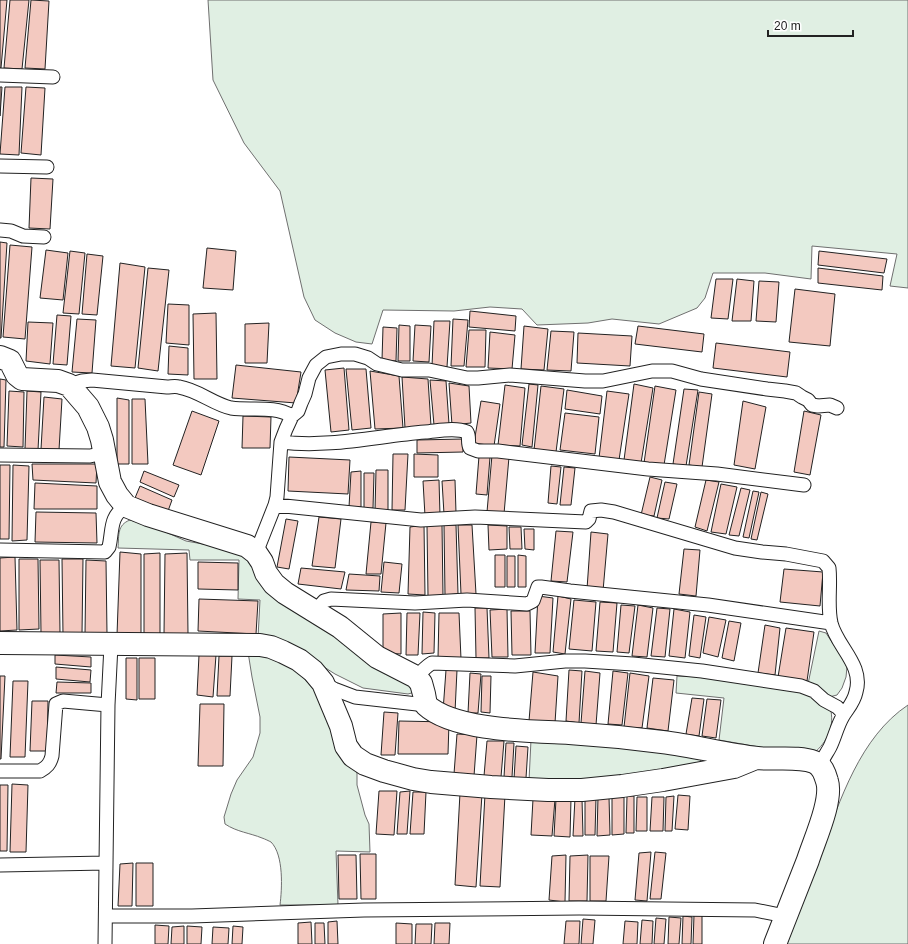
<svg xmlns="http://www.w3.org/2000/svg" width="908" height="944" font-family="Arial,sans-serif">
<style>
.green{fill:#e0efe3;stroke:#6f6f6f}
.building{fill:#f3c9c0;stroke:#222}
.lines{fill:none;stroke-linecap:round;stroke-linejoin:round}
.lane-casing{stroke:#222;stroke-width:15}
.street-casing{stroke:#222;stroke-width:24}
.lane{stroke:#fff;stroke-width:13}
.street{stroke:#fff;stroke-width:22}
</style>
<rect width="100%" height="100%" fill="#fff"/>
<path class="green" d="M208 0H908V288L890 286 897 254 812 246 811 279 765 273H713L705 298 697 308 659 324 612 319 588 323 537 325 522 309 490 307 454 311 383 310 372 344 356 342 335 333 315 320 304 297 280 191 244 143 213 80Z
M130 520 152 526 186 541 214 546 239 553 401 676 415 692 408 694 363 688 335 674 324 667 258 638 260 600 238 599 239 560H190L189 550 118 548C119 535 117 525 130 520Z
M819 631 826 633 841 656 847 667 846 677 842 688 837 695 829 697 808 684Z
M260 651 288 665 302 676 315 691 357 768V785L365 815 369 824 370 852 336 851 338 905H280C282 889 284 855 271 842 269 841 265 839 262 838 250 833 237 832 225 824L224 817 231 794 237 780 253 757 260 733V717L252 677 248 652Z
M677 676 703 677 805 691 831 711C834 728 827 742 814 753L788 752 719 740 724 698 676 693Z
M908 705V944H787C798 913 810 883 821 852 840 800 860 737 908 705Z
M531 740 559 741 699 756 701 760 699 764 653 777 529 781Z"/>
<path class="building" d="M0 0H7L1 68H0Z
M10 0H29L22 69 4 68Z
M31 0 49 1 45 69 25 68Z
M0 87H2L0 116Z
M5 87H22L19 155 0 154Z
M26 87 45 88 41 155 21 153Z
M31 178 53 179 50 229 29 228Z
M0 242 7 243 1 338H0Z
M10 245 32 247 25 339 3 337Z
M207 248 236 251 233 290 203 288Z
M46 250 68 253 63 300 40 298Z
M70 251 85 253 79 314 63 313Z
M819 251 887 259 884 273 818 265Z
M87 254 103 256 97 315 82 314Z
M120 263 145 267 135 368 111 366Z
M148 268 169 270 158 371 138 368Z
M818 268 883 276 882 290 818 283Z
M716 279H733L728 319 711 318Z
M737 279 754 281 751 321H732Z
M759 281 779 282 776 322 756 321Z
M795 289 835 294 830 346 789 342Z
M168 304 189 305V345L166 343Z
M470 311 516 316 515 331 469 327Z
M216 313 217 379H194L193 314Z
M57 315 71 316 67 365 53 364Z
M77 319 96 320 92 373 72 372Z
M453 319 468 320 464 366H451Z
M434 321H450L447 367 432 366Z
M28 322 53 323 50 364 26 361Z
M269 323 267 363H245V324Z
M399 325 410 326V361H398Z
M415 325 431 326 429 362 413 361Z
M524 326 548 329 544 370 521 369Z
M638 326 704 334 702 352 635 344Z
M383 327 397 328 396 361 382 360Z
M469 330H486L485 367H466Z
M551 331 574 332 571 371 547 370Z
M490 332 515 335 512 369 488 368Z
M578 333 632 336 630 366 577 363Z
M716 343 790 352 787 377 713 368Z
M169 346 188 348V375L168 374Z
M236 365 301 372 296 403 232 398Z
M344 368 349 430 331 432 325 370Z
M346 369H366L371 428 352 430Z
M370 371 399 376 403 428 375 429Z
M402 377 428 379 431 426 405 428Z
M0 379 6 380 4 447H0Z
M430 380 446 381 449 424 434 425Z
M449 383 469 386 471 423 452 425Z
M529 384 538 385 532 447 522 445Z
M634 384 653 388 641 463 624 460Z
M505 385 525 388 520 446 498 445Z
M541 386 564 389 556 452 534 450Z
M655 386 676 390 664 465 644 463Z
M684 389 698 390 686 466 673 464Z
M567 390 602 396 600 414 565 409Z
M9 391 24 392 23 447 7 446Z
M27 391 41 392 38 450 25 449Z
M607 391 629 394 619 460 599 458Z
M699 392 712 394 702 467 689 465Z
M44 397 62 399 59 450 41 449Z
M117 398 129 400V464H117Z
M132 399H145L148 464H132Z
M481 401 500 404 494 446 474 443Z
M743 401 766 407 755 469 734 465Z
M192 411 219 421 201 475 173 465Z
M804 411 821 415 810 475 794 472Z
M565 413 599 417 595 454 560 450Z
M243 416 271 417 270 448H242Z
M463 439V452L417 453V440Z
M393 454H408L405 510H392Z
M414 454 438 455V477H414Z
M492 455 509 457 504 514 487 512Z
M479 456 490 457 487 495 476 494Z
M289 457 350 460 348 494 288 491Z
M32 464H97L96 483 33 480Z
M0 465H10L9 539H0Z
M13 465 29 466 27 540 12 541Z
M551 466 561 467 557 504 548 503Z
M564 467 575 468 571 505H560Z
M376 470H388V511H375Z
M144 471 179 485 174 497 140 482Z
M361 471V507H349L351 472Z
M364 473H374L373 508 364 509Z
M650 477 662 480 654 516 641 515Z
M439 480 440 515 425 516 423 481Z
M455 480 456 513 444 514 442 481Z
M706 480 719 482 707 531 695 527Z
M665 482 677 484 669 519 657 518Z
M35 483 97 486V509H34Z
M721 484 737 487 726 534 711 532Z
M140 486 172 500 168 511 135 498Z
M741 488 750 490 739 536 729 535Z
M753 491 759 492 749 538 743 537Z
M761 492 768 494 757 540 751 539Z
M36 512 96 513 97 543 35 542Z
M319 517 341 519 335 568 312 566Z
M286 519 298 521 289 569 277 567Z
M371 522 386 523 381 574H366Z
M424 525 425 595 408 594 410 527Z
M442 525 443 596H428L427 526Z
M444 525H456L458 594 445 595Z
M458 525H472L476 594H461Z
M488 525 507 526V549L489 550Z
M509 527H521L522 549H510Z
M524 529H534V550L525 549Z
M556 531 573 532 567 582 551 581Z
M591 532 608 534 603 591 587 589Z
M684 549 700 550 696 596 679 594Z
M120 552 141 554V634L117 635Z
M160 553V635L144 634V554Z
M187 553 188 634H164L165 554Z
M495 555H505V587H495Z
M518 555 526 556V587H518Z
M507 556H515V587H507Z
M15 557 17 630 0 631V558Z
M19 559H38L39 629 19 630Z
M62 559H83L82 634 63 635Z
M40 560H59L60 633H41Z
M86 560 106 561 107 634H85Z
M198 562 238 563V590L198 589Z
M384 562 402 564 399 593 381 592Z
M301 568 345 572 341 589 298 584Z
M784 569 823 572 820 606 780 602Z
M349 574 380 576 379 591 346 590Z
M538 596 553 598 550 653H535Z
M558 596 571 599 565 654 553 652Z
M199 599 258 601 256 634 198 631Z
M574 600 596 602 592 651 569 649Z
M600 602 617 603 613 652 596 651Z
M621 605 635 606 629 653 617 652Z
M638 605 653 608 647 657 632 656Z
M475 608H487L489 658H476Z
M657 608 670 609 665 657 651 656Z
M507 609 508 657H492L490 610Z
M674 609 690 612 685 658 669 656Z
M511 611H530L531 655H512Z
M423 612 435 613 434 653 422 654Z
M401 613V654L383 653V614Z
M407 613H420L418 655H406Z
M439 613H459L461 659 438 658Z
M694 615 706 617 700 658 689 656Z
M709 617 726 620 718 657 703 653Z
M729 621 741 623 734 661 722 658Z
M765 625 780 628 775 675 758 673Z
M786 628 814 632 807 681 778 677Z
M55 655 91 657V667L55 664Z
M199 655H216L213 697 197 695Z
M219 656H232L230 696H217Z
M126 658H137V700L126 699Z
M139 658H155V699H139Z
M56 667 91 670 90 682 56 679Z
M446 670H457L455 712 443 711Z
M569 670 582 671 579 723 566 721Z
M585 671 600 673 596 725 581 723Z
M613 671 628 673 622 725 608 724Z
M533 672 558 676 555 723 529 721Z
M470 673 481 674 478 713H468Z
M630 673 649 676 642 728 624 727Z
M0 676H5L1 759H0Z
M482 676H491L490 713 481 712Z
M653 678 674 680 668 731 647 728Z
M13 681H28L25 757H10Z
M57 682 91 683V693H56Z
M692 698 704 699 699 736 686 734Z
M707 699 721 700 716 738 702 736Z
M32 701H48L47 751H30Z
M200 704H224L223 766H198Z
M384 712 398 713 395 755H381Z
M399 721 449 722 448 754H398Z
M457 734 477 735 474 776 454 774Z
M487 741H504L501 777 484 776Z
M506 743H514L512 777H504Z
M516 746 528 747 526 778 514 779Z
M12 784 28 785 26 852H10Z
M0 785H8L7 851H0Z
M379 791H397L394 835 376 834Z
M410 791 407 834H397L400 792Z
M413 792H426L424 834H410Z
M460 793 482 794 476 887 455 885Z
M485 794 505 795 500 887 480 886Z
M678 795 690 796 688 830 675 829Z
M627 796H634V833H626Z
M674 796 672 831H665L666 797Z
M585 797 596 798 595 835H585Z
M598 797H609L610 835 597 836Z
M612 797H624V834L612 835Z
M637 797H647V831H636Z
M652 797H664L663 831H650Z
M575 798 582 799 583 836H573Z
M533 799H555L552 836 531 835Z
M556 799H571L570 837 554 836Z
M651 852 647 901 635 900 639 853Z
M655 852 666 853 661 899H650Z
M360 854H376V899H361Z
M338 855H356L357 899H339Z
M566 855 565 902 549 900 552 856Z
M588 855 587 901H569L570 856Z
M590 856H609L606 901H590Z
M133 863 132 906H118L120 864Z
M136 863H153V906H136Z
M694 915H702V944H693Z
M683 916 692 917 691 944H682Z
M669 917 681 918 679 944H668Z
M656 918 666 919 664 944H654Z
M583 919 595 920 593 944H581Z
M642 920 653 921 652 944H640Z
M337 921 338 944H328V922Z
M566 921H580L579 944H564Z
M625 921 638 922 637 944H623Z
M311 922 312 944H298V923Z
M315 923H324L325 944H315Z
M396 923 412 924V944H396Z
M435 923H450L449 944H434Z
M416 924H432L431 944H415Z
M155 925 169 926 168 944H155Z
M184 926V944H171L172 927Z
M187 926 202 927 201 944H187Z
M233 926 243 927 242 944H232Z
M213 927 229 928 228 944H212Z"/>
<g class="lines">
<defs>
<path id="lane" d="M0 75 53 77
M0 166 47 167
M0 230 11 231 23 236 44 237
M69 385 82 381 92 380 167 387C171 387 175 386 179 387 198 390 213 404 231 408 252 411 273 405 292 416
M281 442C329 448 377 436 425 432 438 431 455 427 467 432 470 437 467 443 470 448L478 451H498L648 469 717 474 804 485
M0 455 90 456 104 453
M275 505 421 520 475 517 586 522 589 519 591 511 601 510 614 512 735 548 762 552 786 554 823 561 829 568C831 586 827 605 831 623 837 647 864 665 856 692 854 702 848 708 843 716 837 726 835 737 830 747 827 753 822 759 820 766
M0 550 105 552 109 547C113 530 109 517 126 506
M256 553 275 505 277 497 281 442 286 429 292 416 298 411 301 403 305 394 309 378 316 365 326 357 341 354H355L368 358 377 364 402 370H429L467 378H478L510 375 585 381H603L652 371H672L701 379 767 389 785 391 796 393 802 397 808 400 812 405 818 406 830 405 837 408
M315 611 324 601 331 599 415 603 467 600 527 604 533 601 538 587H541L570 591 708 605 831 623
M416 677C422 672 425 667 432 663L515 666 565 661H585L633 664 702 671 801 686 814 691 824 700 837 707 841 711 843 716
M323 683 334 689 355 697 426 705
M0 771H40C47 767 50 764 52 756L56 704 63 701 108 705
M0 865 106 863
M106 916H192L364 910 579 908 755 910 785 916
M105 944 108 705 111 645"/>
<path id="street" d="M0 357 10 361 17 375 22 379 58 381 69 385 88 407 98 427 102 440 110 482 117 495 126 506 148 515 247 546 256 553 262 562 266 573 274 584 285 593 340 627 377 657 416 677 421 683 424 694 426 705C454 731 531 731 569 733 600 735 631 738 662 742 694 746 725 754 757 758 774 760 799 756 814 762 822 765 825 774 827 781 833 800 814 841 808 860 797 888 786 916 775 944
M0 643 260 645 271 647 283 652 299 660 313 671 323 683 341 726 346 746 353 756 365 764 384 771 413 779 431 782 491 787 548 790H582L622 786 663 780 734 767 756 758"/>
</defs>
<use href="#lane" class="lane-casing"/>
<use href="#street" class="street-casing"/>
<use href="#lane" class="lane"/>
<use href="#street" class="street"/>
</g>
<path d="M768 30v6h85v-6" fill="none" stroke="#222222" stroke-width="2"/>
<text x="774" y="30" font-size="12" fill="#222222" stroke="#ffffff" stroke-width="3" paint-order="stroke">20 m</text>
</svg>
